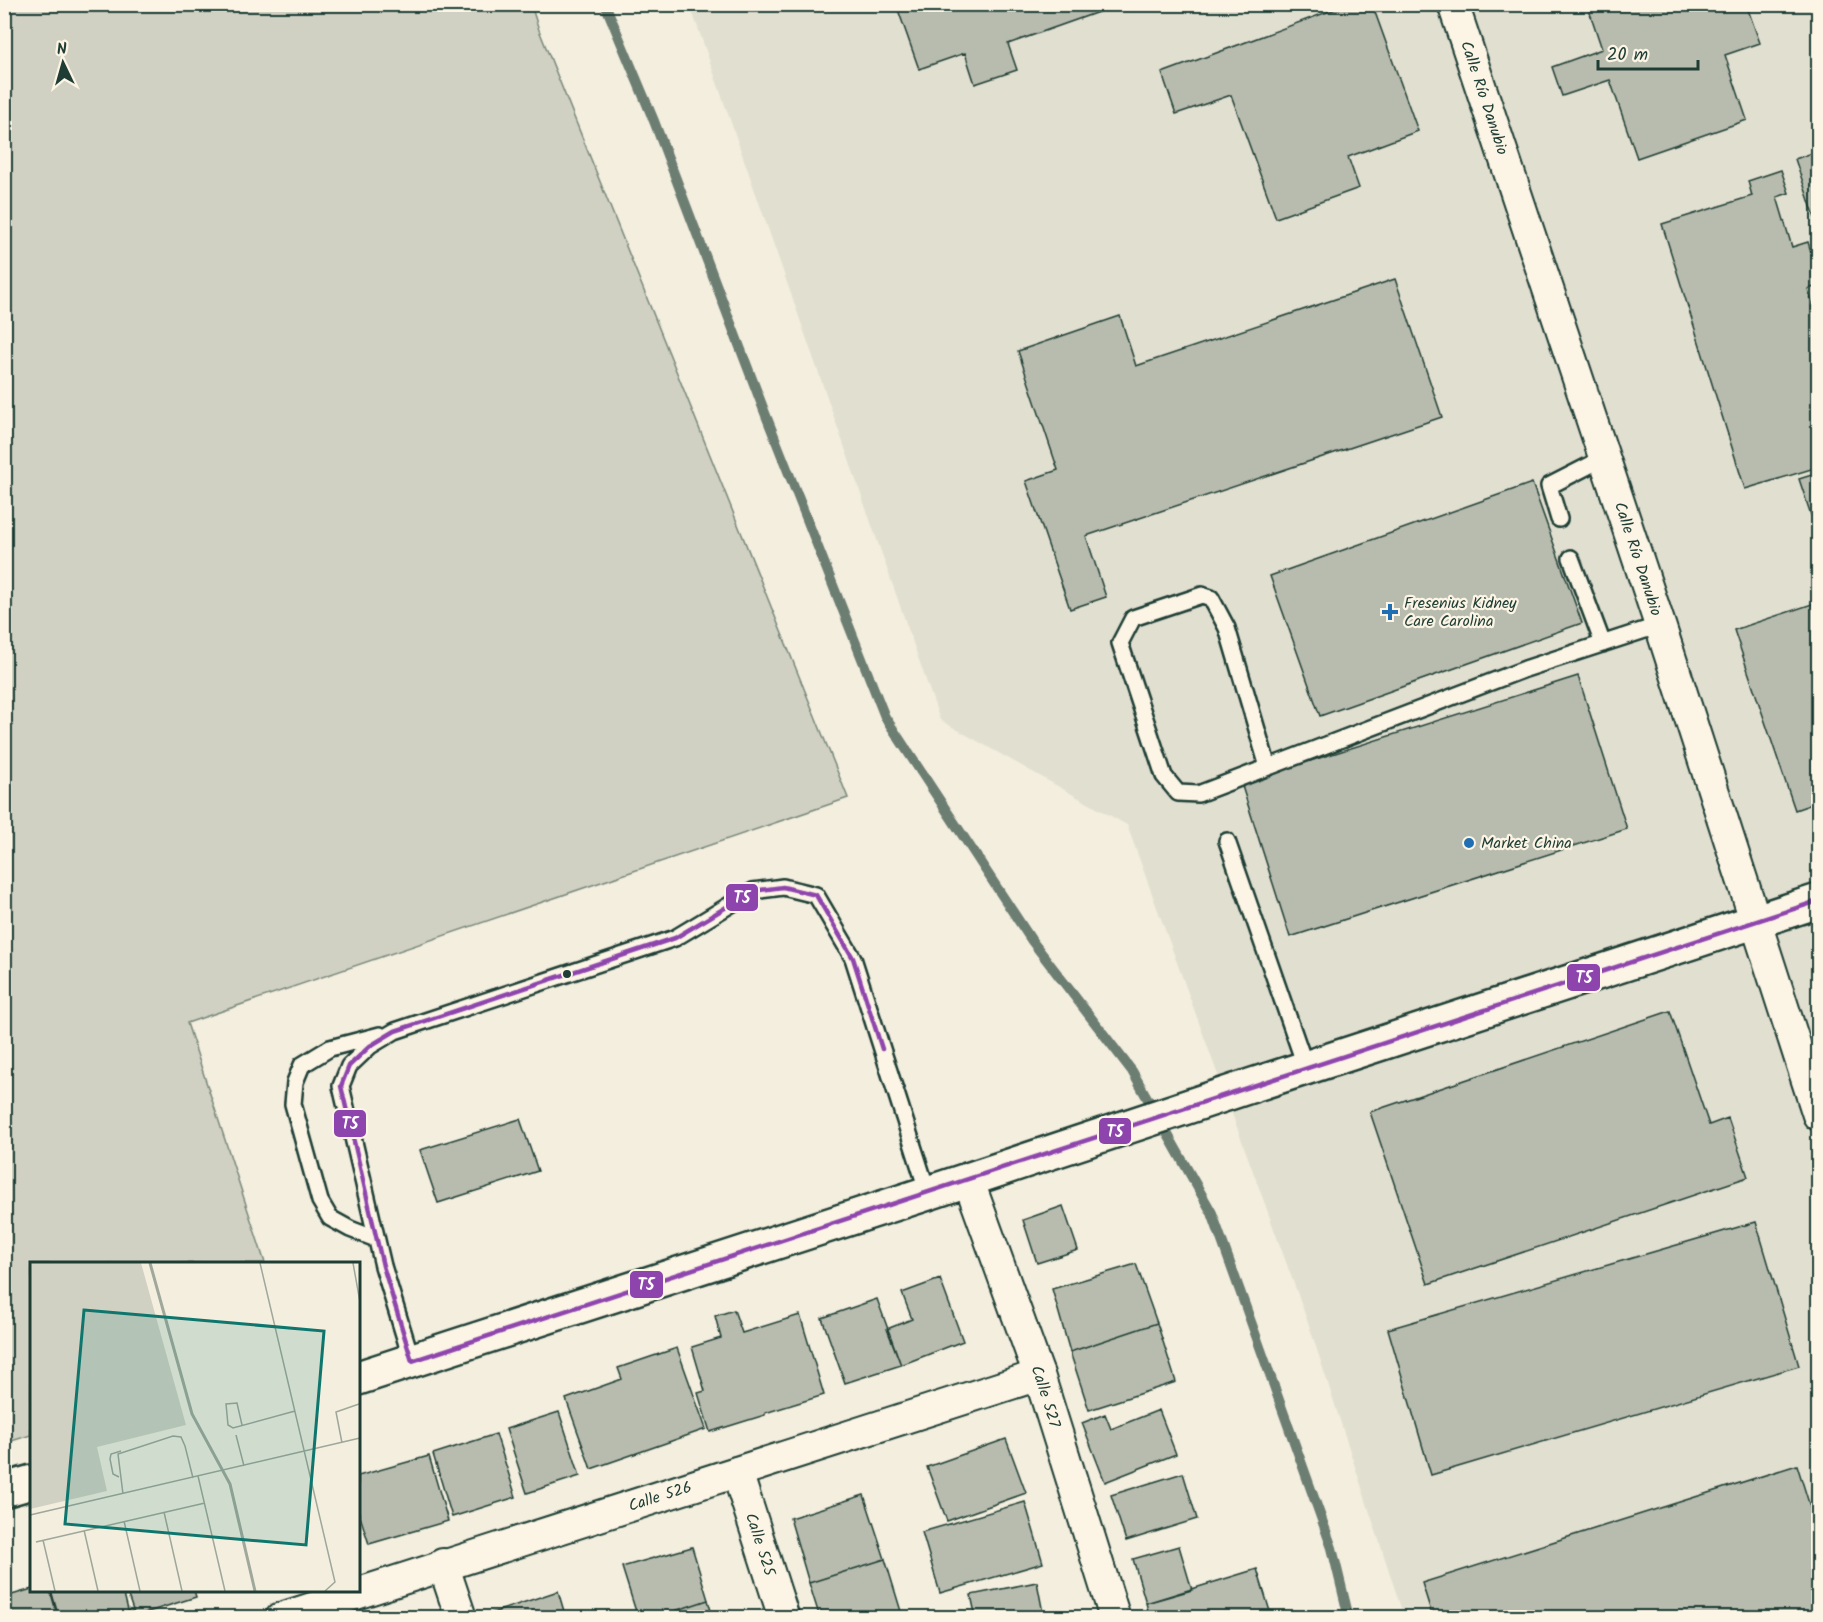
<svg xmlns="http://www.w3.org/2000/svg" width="1823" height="1622" font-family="Kalam,sans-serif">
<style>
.built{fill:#e1dfd0}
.green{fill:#d0d1c2;stroke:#78877b;stroke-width:1.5}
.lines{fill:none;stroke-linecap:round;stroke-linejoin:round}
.stream{stroke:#6c7d72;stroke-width:10}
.building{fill:#b8bcae;stroke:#1f3d34;stroke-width:1.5}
.service-casing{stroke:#1f3d34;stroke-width:20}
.minor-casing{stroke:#1f3d34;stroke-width:34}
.tertiary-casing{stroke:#1f3d34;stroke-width:38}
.service{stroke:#fcf5e5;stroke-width:15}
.minor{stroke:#fcf5e5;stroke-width:30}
.tertiary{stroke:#fcf5e5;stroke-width:33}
.bus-1-casing{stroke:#fcf5e5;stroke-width:9}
.bus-1{stroke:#8e44ad;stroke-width:4.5}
.poi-dot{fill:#1f6fb2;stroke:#fcf5e5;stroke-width:2}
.bus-dot{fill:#1f3d34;stroke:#fcf5e5;stroke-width:2}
.labels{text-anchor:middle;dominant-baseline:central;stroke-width:4.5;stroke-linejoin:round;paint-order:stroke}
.street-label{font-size:16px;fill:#1f3d34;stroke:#fcf5e5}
.poi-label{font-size:16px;fill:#1f3d34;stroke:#fcf5e5;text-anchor:start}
.inset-river{fill:none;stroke:#a0a89b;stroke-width:3}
.inset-road{fill:none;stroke:#9ea79a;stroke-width:1.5}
.view{fill:#0f766e;fill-opacity:0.15;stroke:#0f766e;stroke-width:3}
.inset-edge{fill:none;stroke:#1f3d34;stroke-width:3}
.line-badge{stroke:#fcf5e5;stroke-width:2}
.badge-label{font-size:16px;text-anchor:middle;font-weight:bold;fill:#fff}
</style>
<rect width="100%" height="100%" fill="#f3eede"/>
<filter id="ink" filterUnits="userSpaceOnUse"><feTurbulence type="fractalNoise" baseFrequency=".0167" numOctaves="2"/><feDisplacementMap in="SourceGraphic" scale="12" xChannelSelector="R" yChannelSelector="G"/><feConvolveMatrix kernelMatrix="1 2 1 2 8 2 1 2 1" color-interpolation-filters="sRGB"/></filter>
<g filter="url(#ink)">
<path class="built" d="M690 5H1818V1617H1404L1309 1325 1127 825 940 720Z"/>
<path class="green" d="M4 5H531L539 30 848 798 187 1023 265 1263 32 1264 31 1435 5 1443Z"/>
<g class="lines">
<path class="stream" d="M605 4 654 121 765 413 885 717 1032 941 1132 1071 1212 1213 1332 1548 1349 1618"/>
</g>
<path class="building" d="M896 4H1121L1008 44 1017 70 975 84 965 53 919 69Z
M1349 4H1372L1418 131 1348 157 1359 188 1276 218 1231 95 1176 114 1162 73Z
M1587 4H1746L1760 43 1725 55 1747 120 1637 158 1610 80 1562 96 1552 67 1602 49Z
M1818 151V227L1795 159Z
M1781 170 1789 193 1777 197 1792 247 1808 242 1818 275V286L1808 289 1818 322V467L1745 489 1662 224 1752 196 1748 181Z
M1395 279 1442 417 1086 536 1106 597 1070 609 1026 481 1058 470 1018 351 1120 316 1136 366Z
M1818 473V536L1799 479Z
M1532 483 1582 623 1320 716 1270 576Z
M1818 602V802L1795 810 1734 630Z
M1578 676 1627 829 1290 937 1241 783Z
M1670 1011 1709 1125 1728 1118 1748 1177 1428 1284 1370 1112Z
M520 1119 538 1171 438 1203 420 1150Z
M1063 1206 1078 1250 1037 1263 1023 1220Z
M1756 1222 1799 1366 1431 1475 1388 1329Z
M1136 1264 1157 1323 1070 1352 1052 1289Z
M940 1279 963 1341 901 1365 887 1329 912 1319 902 1293Z
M877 1299 901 1365 845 1383 822 1318Z
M734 1310 742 1333 800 1315 824 1395 765 1413V1415L710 1432 698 1393 705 1391 692 1347 721 1338 715 1316Z
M1157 1323 1176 1382 1089 1410 1070 1352Z
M677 1348 706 1429 591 1469 566 1399 622 1379 618 1368Z
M1159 1410 1176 1454 1105 1482 1082 1423 1105 1414 1111 1429Z
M559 1412 580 1476 527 1493 506 1429Z
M496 1434 516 1497 452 1517 433 1454Z
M1006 1439 1026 1493 947 1521 927 1467Z
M429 1456 448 1521 369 1544 358 1510V1476Z
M1797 1465 1818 1532V1614L1806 1618H1433L1422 1583Z
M1183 1473 1197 1519 1126 1541 1111 1495Z
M864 1495 885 1559 809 1583 790 1518Z
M1025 1502 1043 1563 940 1593 922 1532Z
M1179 1546 1192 1590 1146 1603 1133 1559Z
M692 1547 708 1600 653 1618H638L622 1567Z
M885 1559 903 1618H820L809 1583Z
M1257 1569 1272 1618H1150L1146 1603Z
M1037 1582 1044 1618H976L971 1595Z
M32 1589 50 1590 58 1618H12L5 1597Z
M51 1590H123L130 1618H59Z
M126 1590H194L196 1597 135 1616Z
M558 1591 566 1618H490L489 1614Z
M708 1600 713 1618H653Z"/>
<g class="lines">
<defs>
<path id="service" d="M1559 519 1549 486 1604 458
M1571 558 1603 644
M1268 767 1227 628 1211 598 1202 595 1133 618 1120 643 1164 776 1178 793 1198 794 1525 669 1660 625
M1227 841 1306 1068
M376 1239 350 1229 330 1218 320 1201 293 1104 295 1082 302 1065 330 1048 380 1035
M412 1361 383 1266 341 1086 349 1066 370 1046 395 1031 675 938 753 891 783 887 816 895 853 958 928 1193"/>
<g id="minor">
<path id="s1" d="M1453 4 1660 625 1818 1115"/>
<path id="s2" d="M968 1179 1039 1375 1115 1618"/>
<path id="s3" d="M737 1472 784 1618"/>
<path d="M443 1564 461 1618"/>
<path id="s4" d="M281 1618 1039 1375"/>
</g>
<path id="tertiary" d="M358 1378 928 1193 1253 1085 1818 901
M4 1490 32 1482"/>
</defs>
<use href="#service" class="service-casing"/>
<use href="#minor" class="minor-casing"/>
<use href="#tertiary" class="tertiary-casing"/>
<use href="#service" class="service"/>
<use href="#minor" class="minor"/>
<use href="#tertiary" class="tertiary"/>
<defs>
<path id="bus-1" d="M412 1361 1818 901
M412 1361 383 1266 341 1086 349 1066 370 1046 395 1031 675 938 753 891 783 887 816 895 853 958 882 1049"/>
</defs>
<use href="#bus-1" class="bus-1-casing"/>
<use href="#bus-1" class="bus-1"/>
</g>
</g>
<g class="poi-dot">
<path d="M1387 603h6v6h6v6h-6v6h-6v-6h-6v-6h6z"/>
<circle cx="1469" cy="843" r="6"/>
</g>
<circle class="bus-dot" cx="567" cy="974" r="5"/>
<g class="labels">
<g class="street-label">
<text stroke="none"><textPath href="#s1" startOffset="99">Calle Río Danubio</textPath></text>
<text stroke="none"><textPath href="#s1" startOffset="585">Calle Río Danubio</textPath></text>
<text stroke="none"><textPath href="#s2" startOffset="231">Calle 527</textPath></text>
<text stroke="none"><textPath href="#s4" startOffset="398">Calle 526</textPath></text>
<text stroke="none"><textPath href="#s3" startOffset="76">Calle 525</textPath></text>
</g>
<g class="poi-label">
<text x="1404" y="603">Fresenius Kidney<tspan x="1404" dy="18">Care Carolina</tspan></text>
<text x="1481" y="843">Market China</text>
</g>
</g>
<g transform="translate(30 1262)">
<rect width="330" height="330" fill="#f3eede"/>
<path d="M0 1H111L156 163 67 185 77 229 0 247Z" fill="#d0d1c2"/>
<path class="inset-river" d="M120 1 162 152 200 222 225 329"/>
<path class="inset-road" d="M230 1 305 320 295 329M323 1 330 40M212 163 207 141 196 142 198 163 203 166 265 149M206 173 214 204M312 181 306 150 329 142M168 214 195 329M89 215 83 212 80 197 81 192 91 189M93 232 88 192 143 174 151 175 155 184 163 216M134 250 152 329M0 253 330 176M94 259 110 329M54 268 68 329M13 278 25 329M6 280 175 241"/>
<path class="view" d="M54 48 294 69 276 283 35 262Z"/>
<rect width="330" height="330" class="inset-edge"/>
</g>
<g class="line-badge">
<rect x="725" y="883" width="34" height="29" rx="6" fill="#8e44ad"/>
<rect x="1566" y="963" width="35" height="29" rx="6" fill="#8e44ad"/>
<rect x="333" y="1109" width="34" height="29" rx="6" fill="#8e44ad"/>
<rect x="1098" y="1117" width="34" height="28" rx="6" fill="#8e44ad"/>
<rect x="629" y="1270" width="35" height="29" rx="6" fill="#8e44ad"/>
</g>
<g class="badge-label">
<text x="742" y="903">T5</text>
<text x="1584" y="983">T5</text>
<text x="350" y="1129">T5</text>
<text x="1115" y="1137">T5</text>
<text x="646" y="1290">T5</text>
</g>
<rect width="1823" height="1622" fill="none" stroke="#fcf5e5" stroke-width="24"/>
<rect x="12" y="12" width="1799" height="1598" fill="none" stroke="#1f3d34" stroke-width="2" filter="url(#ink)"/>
<g transform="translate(63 63) rotate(355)" stroke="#fcf5e5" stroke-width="4.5" paint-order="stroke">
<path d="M0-4.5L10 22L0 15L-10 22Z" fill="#1f3d34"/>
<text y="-9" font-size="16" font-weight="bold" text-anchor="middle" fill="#1f3d34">N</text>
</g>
<path d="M1598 60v9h100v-9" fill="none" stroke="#1f3d34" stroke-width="3"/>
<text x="1607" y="60" font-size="18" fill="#1f3d34" stroke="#fcf5e5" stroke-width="4.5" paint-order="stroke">20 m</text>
</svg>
